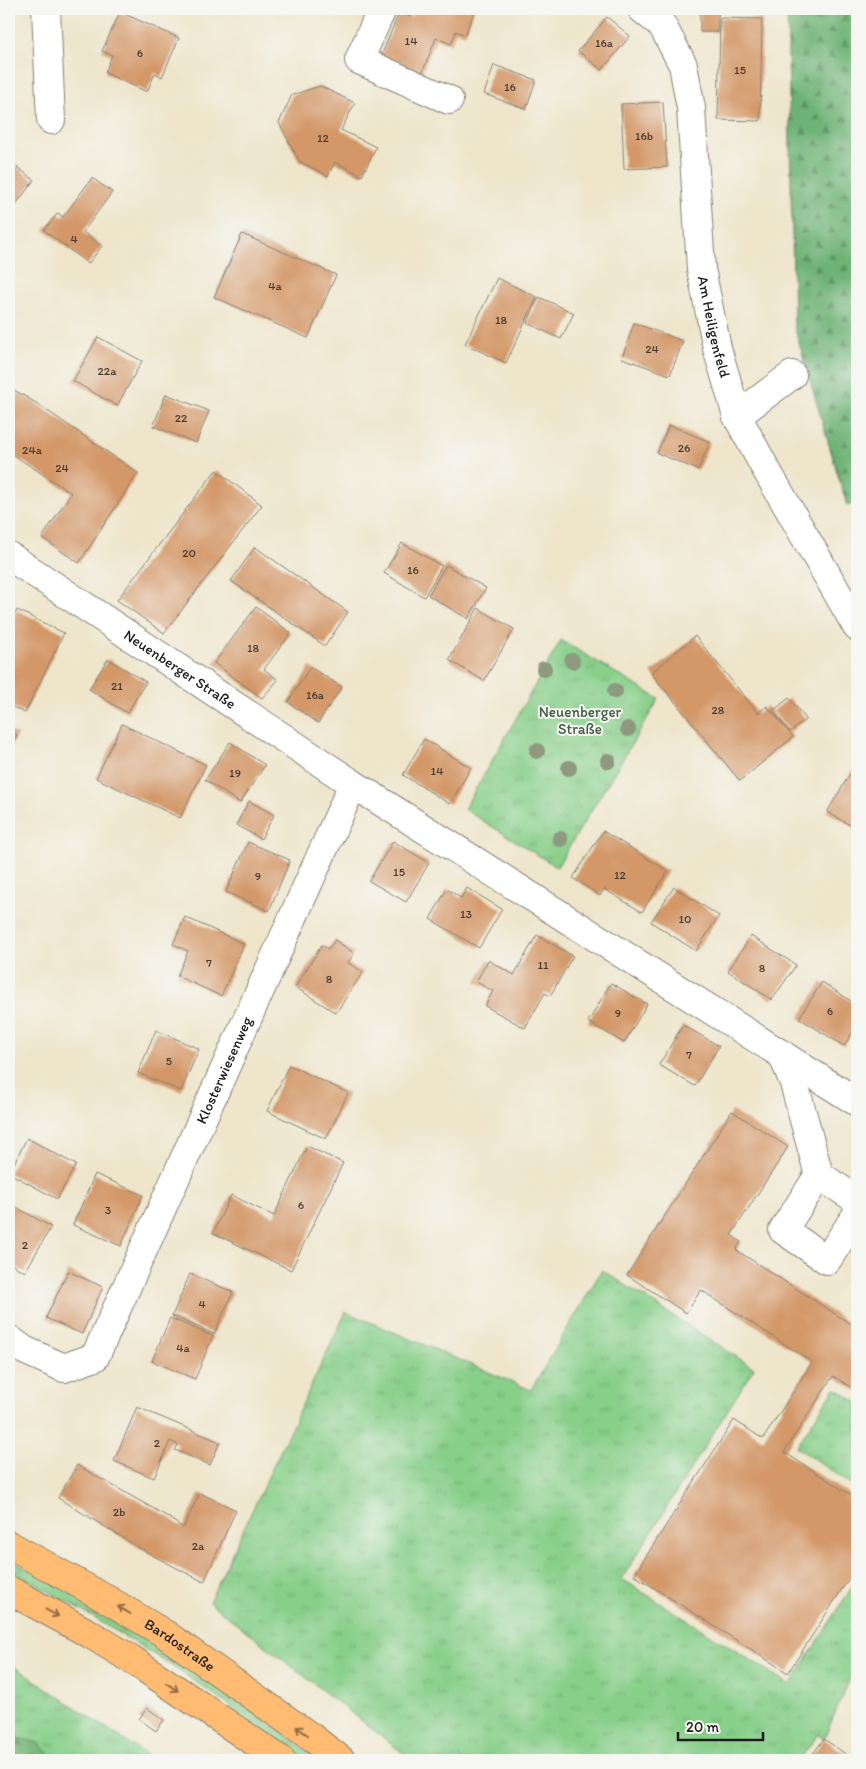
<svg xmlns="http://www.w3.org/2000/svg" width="866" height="1769" font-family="Itim,sans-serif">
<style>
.grass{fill:url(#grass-tufts);stroke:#527653}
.forest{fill:url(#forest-firs);stroke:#456749}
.building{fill:#d39767}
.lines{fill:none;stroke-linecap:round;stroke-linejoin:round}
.minor-casing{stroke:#858074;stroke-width:30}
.major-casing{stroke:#858074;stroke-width:30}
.minor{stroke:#fff;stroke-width:28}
.major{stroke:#ffbb71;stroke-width:28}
.tree{fill:#8f9980}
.oneway{stroke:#8e6c46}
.labels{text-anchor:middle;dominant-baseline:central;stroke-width:4;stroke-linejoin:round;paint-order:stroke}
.number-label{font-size:12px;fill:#4a3b2f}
.street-label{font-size:15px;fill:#1c1c1c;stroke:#f6f6f2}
.park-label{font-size:15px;fill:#425b42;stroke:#f6f6f2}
</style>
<defs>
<pattern id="grass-tufts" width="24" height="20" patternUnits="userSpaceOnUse" patternTransform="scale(1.25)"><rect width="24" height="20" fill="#88cf8a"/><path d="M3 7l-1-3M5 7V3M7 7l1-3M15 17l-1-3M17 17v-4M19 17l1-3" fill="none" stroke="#75b176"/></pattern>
<pattern id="forest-firs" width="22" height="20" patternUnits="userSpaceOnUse" patternTransform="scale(1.25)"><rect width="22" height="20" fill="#6eb276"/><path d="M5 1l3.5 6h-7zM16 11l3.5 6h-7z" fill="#5a9060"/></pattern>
</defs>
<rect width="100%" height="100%" fill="#f6f6f2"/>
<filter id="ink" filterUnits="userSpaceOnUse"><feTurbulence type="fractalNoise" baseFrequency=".02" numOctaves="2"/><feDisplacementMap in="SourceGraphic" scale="10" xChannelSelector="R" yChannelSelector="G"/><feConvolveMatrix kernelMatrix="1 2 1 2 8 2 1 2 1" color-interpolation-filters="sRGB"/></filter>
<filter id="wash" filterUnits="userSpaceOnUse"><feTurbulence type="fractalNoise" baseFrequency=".0096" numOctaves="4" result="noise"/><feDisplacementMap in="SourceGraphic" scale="20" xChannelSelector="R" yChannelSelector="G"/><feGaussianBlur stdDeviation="1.12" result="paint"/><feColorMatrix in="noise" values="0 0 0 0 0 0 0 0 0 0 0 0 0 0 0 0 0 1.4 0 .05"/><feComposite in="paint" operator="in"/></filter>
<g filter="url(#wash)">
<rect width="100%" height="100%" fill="#eee5cb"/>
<path class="grass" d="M561 640 659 699 557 867 464 809Z
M602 1270 754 1368 622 1579 790 1685 857 1579V1662L824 1739 818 1735 799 1760H412L209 1602 346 1312 531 1390Z
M835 1388 857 1402V1488L796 1447Z
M12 1560C119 1620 222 1685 319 1760H305C263 1730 222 1699 178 1670 123 1634 66 1601 9 1569Z
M9 1663 154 1760H9Z"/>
<path class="forest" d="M787 9H857V502L847 506 794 326Z
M9 1735 38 1743 55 1760H9Z"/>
<g id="blocks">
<path class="building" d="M414 9H475L465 35 456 31 451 44 436 38 421 76 380 59 399 12 411 17Z
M700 9H718V32H700Z
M120 12 179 38 162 77 155 73 147 92 105 73 112 55 102 51Z
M607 17 630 36 602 70 578 51Z
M720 18 762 19 760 121 718 120Z
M494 65 536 80 526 109 484 94Z
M320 86 355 103 341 130 376 147 362 176 335 162 328 176 299 161 279 123 292 95Z
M663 102 667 167 624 169 621 104Z
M9 161 34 180 9 214Z
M92 178 112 192 83 232 102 246 88 264 44 230 58 213 63 217Z
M242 234 336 275 308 338 214 297Z
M497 278 537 297 506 363 465 344Z
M539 297 574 313 561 339 527 323Z
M634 323 683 341 670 375 622 358Z
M98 337 142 361 117 406 73 381Z
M9 387 36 403 138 473 79 563 42 538 71 493 9 452Z
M166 394 209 411 196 443 153 426Z
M669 425 710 442 698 470 657 453Z
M216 470 262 505 164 633 117 600Z
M402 543 442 566 424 597 384 573Z
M255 547 348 612 325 646 231 581Z
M446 565 486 588 468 619 428 595Z
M256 607 291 633 264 669 278 680 262 698 214 663Z
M478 608 514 629 484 681 449 660Z
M17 610 64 633 25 713 9 705V626Z
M695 636 758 713 767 706 793 737 740 781 651 673Z
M108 659 146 682 127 713 89 689Z
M310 667 342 687 318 723 288 702Z
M789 698 806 719 790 732 773 711Z
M122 724 206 765 180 818 96 778Z
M9 730 17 735 9 750Z
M424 739 471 768 450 804 403 775Z
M230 742 265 765 240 803 205 780Z
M856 764 857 765V829L827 812Z
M249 801 274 815 261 839 236 825Z
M603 831 668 871 642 912 604 889 600 896 573 878Z
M393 841 429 863 406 902 369 881Z
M248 842 290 860 269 911 226 892Z
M674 887 719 916 696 951 651 922Z
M467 888 502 909 479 948 430 919 447 889 461 898Z
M185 917 244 944 221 996 177 976 188 951 173 944Z
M537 935 573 956 550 996 545 993 525 1028 485 1006 493 991 476 982 488 960 514 975Z
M751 936 796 965 772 1000 728 971Z
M335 940 354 953 348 963 363 972 336 1013 295 987 322 945 328 949Z
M822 982 857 1005V1026L844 1046 799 1018Z
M611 983 647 1004 624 1043 588 1022Z
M683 1025 719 1046 695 1086 659 1065Z
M156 1030 199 1049 181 1091 138 1073Z
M289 1065 348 1093 326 1139 267 1111Z
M732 1111 788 1147 731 1235 741 1242 736 1250 857 1328V1391L833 1376 784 1452 857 1499V1566L788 1673 634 1575 734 1420 763 1439 812 1362 701 1290 686 1313 627 1275Z
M27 1138 76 1165 57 1199 9 1173Z
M307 1146 343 1163 291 1270 213 1233 231 1195 274 1216Z
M95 1174 143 1195 121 1246 73 1225Z
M9 1203 51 1227 25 1272 9 1263Z
M68 1271 103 1287 82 1334 46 1318Z
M190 1274 233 1292 214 1334 172 1316Z
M170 1318 213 1336 195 1379 152 1361Z
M137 1407 220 1442 210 1465 175 1450 178 1445 170 1441 154 1478 114 1461Z
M77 1465 168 1517 183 1528 200 1493 236 1510 204 1582 146 1552 58 1498Z
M147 1708 164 1720 156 1731 139 1719Z
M824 1739 854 1760H808Z"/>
</g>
</g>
<g filter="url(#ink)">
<use href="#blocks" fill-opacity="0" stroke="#858074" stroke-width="1"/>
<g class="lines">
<defs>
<g id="minor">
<path d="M46 9 51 120"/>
<path d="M382 9 359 60 449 100"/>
<path id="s1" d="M642 9 662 25 683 65 691 108 701 269 717 348 737 416 763 464 857 627"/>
<path d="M737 416 792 375"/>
<path id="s2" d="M9 556 353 784 857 1102"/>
<path d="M782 1054 794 1083 819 1175 857 1200"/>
<path d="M819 1175 783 1230 827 1260 857 1214"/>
<path id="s3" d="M9 1339 24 1350 64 1368 95 1357 353 784"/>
</g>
<g id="major">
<path id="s4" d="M9 1545 110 1601 165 1634 311 1737 341 1760"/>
<path d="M9 1590 90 1634 131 1659 281 1760"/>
</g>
</defs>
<use href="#minor" class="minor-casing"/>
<use href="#major" class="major-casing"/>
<use href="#minor" class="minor"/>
<use href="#major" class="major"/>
</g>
<g class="tree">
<circle cx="572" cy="661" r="8"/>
<circle cx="544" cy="669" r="8"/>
<circle cx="615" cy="691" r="8"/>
<circle cx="628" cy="729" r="8"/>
<circle cx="537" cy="751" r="8"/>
<circle cx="608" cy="761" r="8"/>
<circle cx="569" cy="768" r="8"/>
<circle cx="560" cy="839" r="8"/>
</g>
<defs><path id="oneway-shaft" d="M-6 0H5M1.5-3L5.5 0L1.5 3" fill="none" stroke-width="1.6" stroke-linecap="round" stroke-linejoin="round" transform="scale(1.25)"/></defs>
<g class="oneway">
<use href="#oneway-shaft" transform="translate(124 1610) rotate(-149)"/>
<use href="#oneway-shaft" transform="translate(52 1613) rotate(28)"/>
<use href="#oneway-shaft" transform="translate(172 1687) rotate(34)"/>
<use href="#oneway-shaft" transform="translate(302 1731) rotate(-145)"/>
</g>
</g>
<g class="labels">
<g class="number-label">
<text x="411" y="41">14</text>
<text x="604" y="43">16a</text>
<text x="140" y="53">6</text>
<text x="740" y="70">15</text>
<text x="510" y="87">16</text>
<text x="644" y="136">16b</text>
<text x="323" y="138">12</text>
<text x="74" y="239">4</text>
<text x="275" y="286">4a</text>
<text x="501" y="320">18</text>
<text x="652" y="349">24</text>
<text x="107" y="371">22a</text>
<text x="181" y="418">22</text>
<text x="684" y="448">26</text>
<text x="32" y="450">24a</text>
<text x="62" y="468">24</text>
<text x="189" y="553">20</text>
<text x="413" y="570">16</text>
<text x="253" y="648">18</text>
<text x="117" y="686">21</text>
<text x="315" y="695">16a</text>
<text x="718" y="710">28</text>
<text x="437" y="771">14</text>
<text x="235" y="773">19</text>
<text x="399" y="872">15</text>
<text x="620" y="875">12</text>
<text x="258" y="876">9</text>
<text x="466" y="914">13</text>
<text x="685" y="919">10</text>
<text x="209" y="963">7</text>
<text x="543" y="965">11</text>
<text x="762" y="968">8</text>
<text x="329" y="979">8</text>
<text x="830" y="1011">6</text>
<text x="618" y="1013">9</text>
<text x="689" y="1055">7</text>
<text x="169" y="1061">5</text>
<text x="301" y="1205">6</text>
<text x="108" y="1210">3</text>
<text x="25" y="1245">2</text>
<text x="202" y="1304">4</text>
<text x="183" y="1348">4a</text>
<text x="157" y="1443">2</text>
<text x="119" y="1512">2b</text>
<text x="198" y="1546">2a</text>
</g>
<g class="street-label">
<text stroke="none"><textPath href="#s1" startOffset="335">Am Heiligenfeld</textPath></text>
<text stroke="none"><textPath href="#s2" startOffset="205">Neuenberger Straße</textPath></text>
<text stroke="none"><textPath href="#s3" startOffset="410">Klosterwiesenweg</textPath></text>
<text stroke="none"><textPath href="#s4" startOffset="198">Bardostraße</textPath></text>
</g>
<g class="park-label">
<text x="580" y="712">Neuenberger<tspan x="580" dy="17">Straße</tspan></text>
</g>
</g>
<rect width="866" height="1769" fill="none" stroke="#f6f6f2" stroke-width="30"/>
<path d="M678 1732v8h85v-8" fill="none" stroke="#1c1c1c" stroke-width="2.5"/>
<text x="686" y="1732" font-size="15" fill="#1c1c1c" stroke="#f6f6f2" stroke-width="4" paint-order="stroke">20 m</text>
</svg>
